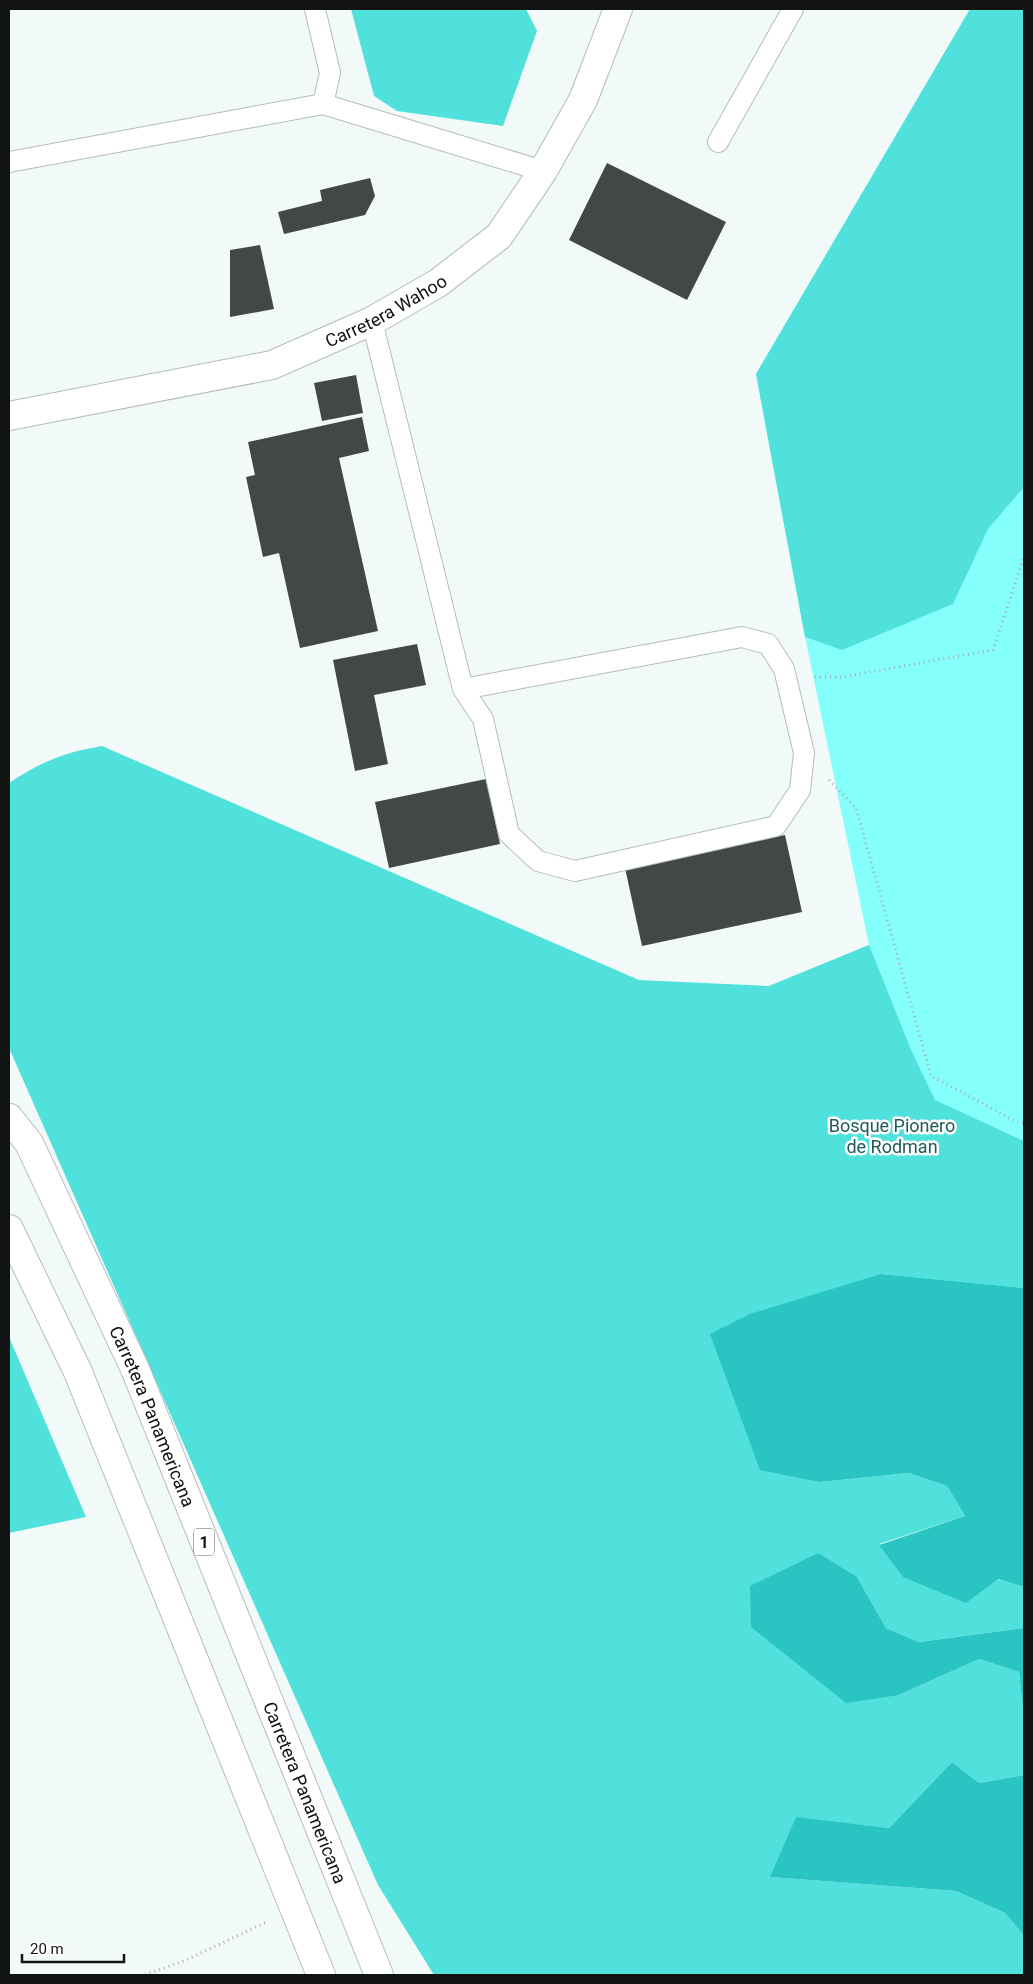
<svg xmlns="http://www.w3.org/2000/svg" width="1033" height="1984" font-family="Roboto,sans-serif">
<style>
.green{fill:#85fffb}
.forest{fill:#51e1dd}
.water{fill:#2ac5c2}
.building{fill:#414847}
.lines{fill:none;stroke-linecap:round;stroke-linejoin:round}
.lane-casing{stroke:#b4bcbc;stroke-width:22}
.street-casing{stroke:#b4bcbc;stroke-width:30}
.highway-casing{stroke:#b4bcbc;stroke-width:30}
.path{stroke:#a7adac;stroke-width:3;stroke-dasharray:1 4;stroke-linecap:butt}
.lane{stroke:#fff;stroke-width:20}
.street{stroke:#fff;stroke-width:28}
.highway{stroke:#fff;stroke-width:28}
.labels{text-anchor:middle;dominant-baseline:central;stroke-width:5;stroke-linejoin:round;paint-order:stroke}
.shield{fill:#fff;stroke:#585a5a;stroke-width:1}
.shield-label{font-size:16px;font-weight:bold;fill:#111313}
.street-label{font-size:18px;fill:#111313;stroke:#fff}
.park-label{font-size:18px;fill:#1e5a58;stroke:#fff}
</style>
<rect width="100%" height="100%" fill="#f2faf9"/>
<path class="green" d="M970 9H1024V1587L769 986 869 945 805 637 756 374Z"/>
<path class="forest" d="M351 9H526L537 31 503 126 397 111 374 96Z
M970 9H1024V487L988 529 953 604 842 650 805 637 756 374Z
M102 746 639 980 769 986 869 945 912 1052 935 1100 1024 1141V1288L881 1274 820 1482 909 1473 947 1486 965 1516 879 1544 1024 1587V1628L919 1642 886 1628 857 1577 899 1695 979 1659 1019 1672 1024 1719V1775L979 1783 952 1762 889 1828 796 1818 771 1877 956 1891 1005 1913 1024 1936V1975H434L378 1885 9 1048V783C43 761 62 753 102 746Z
M9 1337 86 1517 9 1533Z"/>
<path class="water" d="M881 1274 1024 1288V1587L998 1579 966 1603 903 1577 879 1545 965 1516 947 1486 909 1473 820 1482 760 1470 710 1334 750 1314Z
M818 1553 857 1577 886 1628 919 1642 1024 1628V1719L1019 1672 979 1659 899 1695 846 1703 751 1627 750 1586Z
M952 1762 979 1783 1024 1775V1936L1005 1913 956 1891 770 1877 796 1817 889 1828Z"/>
<path class="building" d="M607 163 726 222 687 300 569 240Z
M370 178 375 196 365 215 284 234 278 212 322 201 320 190Z
M260 245 274 309 230 317V250Z
M356 375 363 413 322 421 314 383Z
M362 417 369 451 339 458 378 631 300 648 279 553 263 557 246 477 255 475 248 442Z
M417 644 426 685 374 695 388 764 355 771 333 660Z
M486 779 500 844 389 868 375 802Z
M785 835 802 912 642 946 625 868Z"/>
<g class="lines">
<defs>
<path id="lane" d="M315 9 330 73 323 104
M718 142 793 9
M9 162 323 104 543 171
M372 321 463 689 483 719 509 834 538 861 575 871 776 826 800 790 804 753 784 669 768 644 742 637 463 689"/>
<g id="street">
<path id="s1" d="M9 416 272 365 372 321 438 283 499 236 543 171 583 100 618 9"/>
</g>
<g id="highway">
<path id="s2" d="M9 1118 29 1143 135 1369 379 1975"/>
<path d="M9 1229 78 1372 321 1975"/>
</g>
</defs>
<use href="#lane" class="lane-casing"/>
<use href="#street" class="street-casing"/>
<use href="#highway" class="highway-casing"/>
<path class="path" d="M815 677H842L993 650 1024 557
M829 780 856 808 931 1076 1019 1123H1024
M145 1975 186 1960 267 1922"/>
<use href="#lane" class="lane"/>
<use href="#street" class="street"/>
<use href="#highway" class="highway"/>
</g>
<g class="labels">
<rect class="shield" x="194" y="1528.5" width="20" height="27" rx="4"/>
<g class="shield-label">
<text x="204" y="1542">1</text>
</g>
<g class="street-label">
<text stroke="none"><textPath href="#s1" startOffset="394">Carretera Wahoo</textPath></text>
<text stroke="none"><textPath href="#s2" startOffset="332">Carretera Panamericana</textPath></text>
<text stroke="none"><textPath href="#s2" startOffset="738">Carretera Panamericana</textPath></text>
</g>
<g class="park-label">
<text x="892" y="1125">Bosque Pionero<tspan x="892" dy="21">de Rodman</tspan></text>
</g>
</g>
<rect width="1033" height="1984" fill="none" stroke="#111313" stroke-width="20"/>
<path d="M22 1954v8h102v-8" fill="none" stroke="#111313" stroke-width="2.5"/>
<text x="30" y="1954" font-size="15" fill="#111313" stroke="#ffffff" stroke-width="4" paint-order="stroke">20 m</text>
</svg>
